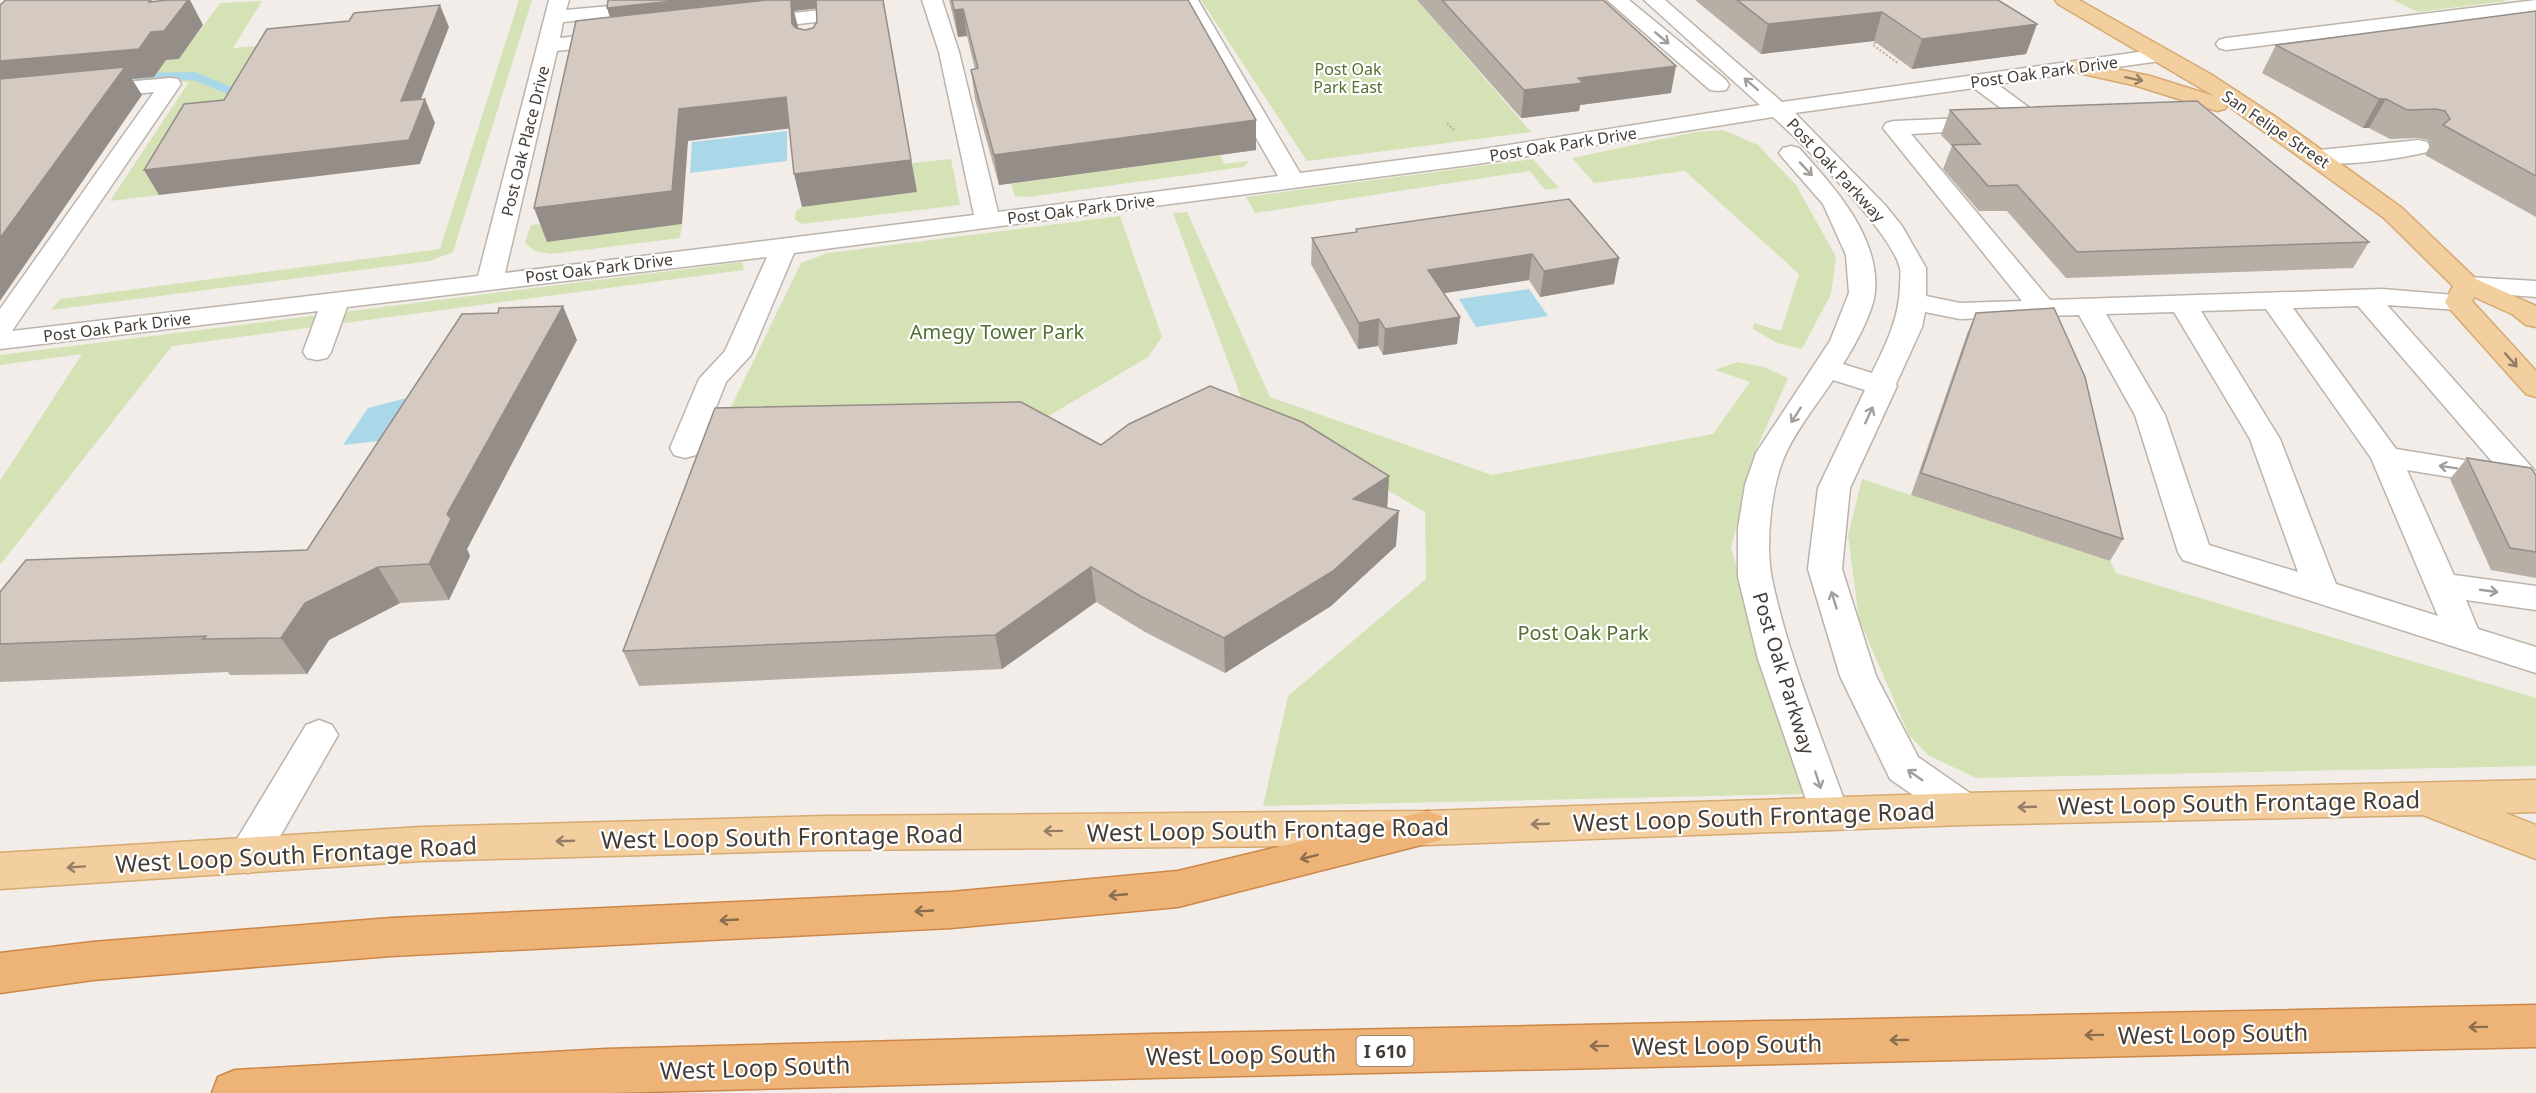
<svg xmlns="http://www.w3.org/2000/svg" width="2536" height="1093" font-family="'Noto Sans',sans-serif">
<style>
.green{fill:#d4e2b5}
.water{fill:#aad8e8}
.lines{fill:none;stroke-linecap:round;stroke-linejoin:round}
.stream{stroke:#aad8e8;stroke-width:8}
.minor-casing{stroke:#bcb3ab;stroke-width:3}
.major-casing{stroke:#d6a971;stroke-width:3}
.highway-casing{stroke:#cc8748;stroke-width:3}
.path{stroke:#bcad9e;stroke-width:2;stroke-dasharray:2 2;stroke-linecap:butt}
.minor{fill:#fff;fill-rule:evenodd}
.major{fill:#f3ce9f;fill-rule:evenodd}
.highway{fill:#eeb477;fill-rule:evenodd}
.wall{fill:#b7aea6}
.shaded-wall{fill:#958d87}
.building{fill:#d5cac1;stroke:#958d87;stroke-width:1.5}
.oneway{stroke:#a29e9b}
.oneway2{stroke:#937e66}
.oneway3{stroke:#886d51}
.labels{text-anchor:middle;dominant-baseline:central;stroke-width:4.5;stroke-linejoin:round;paint-order:stroke}
.far-park-label{font-size:16px;fill:#527031;stroke:#fff}
.far-street-label{font-size:16px;fill:#443d37;stroke:#fff}
.shield{fill:#fff;stroke:#7c7773;stroke-width:1.5}
.shield-label{font-size:18px;font-weight:bold;fill:#443d37}
.park-label{font-size:20px;fill:#527031;stroke:#fff}
.street-label{font-size:20px;fill:#443d37;stroke:#fff}
.near-street-label{font-size:24px;fill:#443d37;stroke:#fff}
</style>
<rect width="100%" height="100%" fill="#f2ede8"/>
<path class="green" d="M519 0H532L453 252 430 261 51 310 60 299 440 249Z
M1201 0H1417L1531 132 1307 161Z
M2393 0H2504L2506 1 2418 12Z
M262 1 233 48 364 36 197 128 159 195 110 201 189 82 164 80 0 96V76L179 59 220 3Z
M1723 130 1758 145 1796 185 1836 257 1831 294 1802 349 1777 343 1753 329 1754 323 1781 331 1799 274 1685 171 1594 183 1572 158 1696 132Z
M1220 155 1224 164 1249 161 1244 167 1028 197 1015 196 1011 184Z
M951 159 960 205 801 224 795 219 796 211 802 207 916 192 912 163Z
M1533 159 1559 188 1545 190 1530 171 1255 213 1246 197Z
M1187 212 1270 397 1492 475 1713 434 1750 382 1715 370 1737 362 1764 367 1788 378 1756 450 1731 548 1807 794 1263 806 1288 696 1426 579 1425 512 1333 458 1251 424 1173 213Z
M1120 216 1162 337 1148 357 1025 430 717 436 801 263 828 253Z
M551 223 547 242 682 224 680 238 551 254 535 251 525 243 531 225Z
M742 262 744 270 172 346 0 565V481L82 354 0 365V355Z
M1862 479 2110 561 2116 573 2536 698V766L1976 778 1928 755 1909 735 1859 619 1848 535Z"/>
<path class="water" d="M787 131V161L690 173 692 142Z
M1529 289 1548 316 1476 327 1459 299Z
M414 396 388 440 343 445 368 408Z"/>
<g class="lines">
<path class="stream" d="M139 77 194 76 231 91"/>
<defs>
<path id="minor" d="M549 0H569L566 10 675 0H748L745 4 738 6 563 22 560 38 614 32 621 34 624 38 621 42 614 44 557 51 505 273 974 215 939 52 922 0H942L959 52 998 212 1278 176 1178 0H1198L1300 173 1477 150 1760 105 1644 0H1665L1782 102 2160 49 2167 51 2170 55 2167 59 2160 61 1997 84 2042 117 2045 122 2042 127 2034 129 2026 127 1974 88 1795 113 1885 205 1902 226 1926 268V296L1960 303 2022 301 1883 128 1886 123 1894 121 1989 117 1997 119 2000 124 1997 129 1911 134 2050 300 2382 289 2467 296 2471 302 2467 308 2458 310 2387 305 2536 472V506L2525 503 2512 484 2504 486 2407 470 2454 575 2536 586V610L2466 600 2478 629 2536 647V673L2183 560 2178 552 2135 415 2079 315 1960 319 1925 312 1922 327 1896 384 1897 386 1850 488 1842 569 1876 676 1918 757 1977 798 1983 809 1977 820 1963 825 1949 820 1890 779 1840 676 1808 569 1818 488 1865 390 1833 380C1818 403 1798 427 1786 453 1771 485 1765 544 1772 579 1789 659 1822 737 1849 814L1843 826 1829 830 1815 826 1758 659 1738 577V528L1745 485 1756 453 1830 341 1849 293 1846 255 1823 204 1783 158 1779 153 1783 148 1791 146 1799 148C1833 186 1880 236 1875 292 1873 313 1854 347 1843 364L1872 373C1886 344 1899 319 1900 286 1900 281 1901 273 1900 268 1890 230 1804 145 1773 117L1477 164 794 253 751 355 726 382 700 448 696 455 685 458 674 455 670 448 699 379 725 351 767 257 347 307 331 352 327 358 317 360 307 358 303 352 318 311 0 349V309L154 92 0 107V93L170 78 178 79 181 84 12 331 478 276ZM2358 306 2495 465 2396 449 2293 308ZM2266 309 2371 458 2438 616 2336 584 2280 439 2201 311ZM2174 312 2250 439 2298 572 2209 545 2165 415 2106 314Z
M1607 0H1629L1726 80 1729 85 1726 90 1718 91 1710 90Z
M2536 0V12L2226 50 2219 48 2216 44 2219 40 2226 38Z
M862 6 869 8 872 12 869 16 752 29 745 27 742 23 745 19 752 17Z
M2419 140 2427 142 2430 147 2427 152C2399 159 2336 168 2309 161L2305 156 2309 151Z
M2467 277 2536 281V297L2458 291 2454 285 2458 279Z
M319 720 332 725 338 735 262 868 248 873 234 868 228 856 234 844 306 725Z"/>
<path id="major" d="M2055 0H2079L2212 75 2276 117 2402 208 2476 279 2536 306V327L2526 325 2512 314 2474 297 2472 301 2536 371V397L2526 394 2449 308 2445 302 2453 286 2384 218 2227 105 2225 109 2217 111 2137 86 2070 71 2067 67 2070 63 2077 61 2150 76 2214 96 2058 4Z
M2536 780V812L2505 813 2536 825V859L2423 815 1963 825 1427 845 826 850 421 861 0 889V853L421 827 826 816 1427 811 1963 793Z"/>
<path id="highway" d="M1427 811 1441 816 1447 828 1441 840 1178 907 951 928 391 956 93 980 0 993V953L93 942 391 918 951 892 1178 871Z
M2536 1005V1047L1152 1078 608 1093H212L218 1077 235 1070 606 1049 1152 1034Z"/>
</defs>
<use href="#minor" class="minor-casing"/>
<use href="#major" class="major-casing"/>
<use href="#highway" class="highway-casing"/>
<path class="path" d="M1878 39 1873 45 1899 64
M1447 123 1455 131"/>
<use href="#minor" class="minor"/>
<use href="#major" class="major"/>
<use href="#highway" class="highway"/>
</g>
<path class="wall" d="M949 0H1188L1256 120V150L999 185 975 99 971 70 975 69 967 36 958 37Z
M1417 0H1603L1671 93 1580 105 1579 111 1521 118Z
M1695 0H1998L2037 24 2026 54 1912 69 1874 41 1761 54Z
M2536 11V217L2425 155 2430 145 2428 140 2419 138 2390 139 2369 128H2363L2262 73 2276 45Z
M1950 110 2369 242 2353 268 2066 278 2007 211H1979L1943 169 1952 146 1941 135Z
M1569 199 1614 284 1540 297 1529 280 1444 293 1460 317 1457 344 1383 355 1378 346 1358 349 1311 264 1312 238 1356 232V229Z
M1976 313 2123 539 2110 561 1911 495 1967 334Z
M577 340 467 549 470 556 449 600 400 603 329 640 307 674 230 675 228 672 0 682V592L307 550Z
M1101 445 1389 476 1387 508 1396 546 1331 606 1225 673 1145 632 1096 602 1002 669 639 686 623 651Z
M2467 458 2536 475V578L2491 570 2450 479Z"/>
<path class="shaded-wall" d="M188 0H190L203 25 179 59 166 60 154 77 132 79 142 95 0 301V61L151 32Z
M682 0H839L840 6 794 11 798 27 799 53 614 31 607 8Z
M883 0 917 192 802 207 794 174Z
M440 5 449 27 411 125 401 101Z
M963 9 967 36 958 37 954 10Z
M1882 12 1874 41 1761 54 1768 24Z
M2037 24 2026 54 1912 69 1922 39Z
M1676 66 1671 93 1580 105 1579 111 1521 118 1524 90 1578 78Z
M786 97 793 128 688 141 682 224 547 242 534 208 679 109Z
M425 99 435 123 420 164 159 195 144 170Z
M2379 99H2386L2369 128H2363Z
M1256 120V150L999 185 994 155Z
M1532 254 1529 280 1426 296 1428 270Z
M1619 258 1614 284 1540 297 1544 271Z
M563 306 577 340 467 549 470 556 449 600 429 564 447 514Z
M1460 317 1457 344 1383 355 1385 329Z
M1379 319 1378 346 1358 349 1359 323Z
M1389 476 1387 511 1353 499Z
M1399 511 1396 546 1331 606 1225 673 1224 638Z
M378 567 400 603 329 640 307 674 281 638 305 603Z
M1091 567 1096 602 1002 669 995 635Z"/>
<path class="building" d="M6 0H151L149 2 168 0H188L164 31 151 32 139 49 0 61V5Z
M608 0H682L607 8Z
M767 0H791L792 24 796 28 805 30 813 28 817 22 816 0H883L911 160 794 174 786 97 679 109 672 191 534 208 576 21 602 18Z
M952 0H1188L1256 120 994 155 971 70 978 68 963 9 954 10Z
M1442 0H1603L1676 66 1578 78 1583 83 1524 90Z
M1737 0H1998L2037 24 1922 39 1882 12 1768 24Z
M440 5 401 101 425 99 409 140 144 170 184 104 224 100 267 29 349 21 354 13Z
M2536 11V176L2443 125 2450 119 2445 111 2436 109 2407 110 2386 99H2379L2276 45Z
M125 67 0 238V79Z
M2197 101 2369 242 2077 252 2017 185 1988 186 1952 145 1980 144 1950 110Z
M1569 199 1619 258 1544 271 1532 254 1428 270 1460 317 1385 329 1379 319 1359 323 1312 238 1357 232 1356 229Z
M563 306 447 514 451 519 429 564 378 567 305 603 281 638 203 639 206 636 0 644V592L26 560 307 550 462 314 498 313 499 308Z
M2054 308 2085 377 2123 539 1921 473 1976 313Z
M1210 386 1302 422 1389 476 1353 499 1399 511 1333 571 1224 638 1142 597 1091 567 995 635 623 651 715 408 1021 402 1101 445 1129 424Z
M2467 458 2531 468 2536 475V552L2510 548Z"/>
<defs><path id="oneway-shaft" d="M-6 0H5M1.5-3L5.5 0L1.5 3" fill="none" stroke-width="1.6" stroke-linecap="round" stroke-linejoin="round" transform="scale(1.5)"/></defs>
<g class="oneway">
<use href="#oneway-shaft" transform="translate(1662 38) rotate(40)"/>
<use href="#oneway-shaft" transform="translate(1751 84) rotate(-139)"/>
<use href="#oneway-shaft" transform="translate(1806 169) rotate(47)"/>
<use href="#oneway-shaft" transform="translate(1796 415) rotate(123)"/>
<use href="#oneway-shaft" transform="translate(1869 415) rotate(-65)"/>
<use href="#oneway-shaft" transform="translate(2448 467) rotate(-171)"/>
<use href="#oneway-shaft" transform="translate(2489 591) rotate(8)"/>
<use href="#oneway-shaft" transform="translate(1834 600) rotate(-107)"/>
<use href="#oneway-shaft" transform="translate(1915 775) rotate(-145)"/>
<use href="#oneway-shaft" transform="translate(1818 780) rotate(72)"/>
</g>
<g class="oneway2">
<use href="#oneway-shaft" transform="translate(2134 79) rotate(12)"/>
<use href="#oneway-shaft" transform="translate(2511 360) rotate(49)"/>
<use href="#oneway-shaft" transform="translate(2027 807) rotate(178)"/>
<use href="#oneway-shaft" transform="translate(1540 824) rotate(178)"/>
<use href="#oneway-shaft" transform="translate(1053 831) rotate(179)"/>
<use href="#oneway-shaft" transform="translate(565 841) rotate(178)"/>
<use href="#oneway-shaft" transform="translate(76 867) rotate(176)"/>
</g>
<g class="oneway3">
<use href="#oneway-shaft" transform="translate(1309 857) rotate(166)"/>
<use href="#oneway-shaft" transform="translate(1118 895) rotate(175)"/>
<use href="#oneway-shaft" transform="translate(924 911) rotate(177)"/>
<use href="#oneway-shaft" transform="translate(729 920) rotate(177)"/>
<use href="#oneway-shaft" transform="translate(2478 1027) rotate(179)"/>
<use href="#oneway-shaft" transform="translate(2094 1035) rotate(179)"/>
<use href="#oneway-shaft" transform="translate(1899 1040) rotate(179)"/>
<use href="#oneway-shaft" transform="translate(1599 1046) rotate(179)"/>
</g>
<g class="labels">
<g class="far-park-label">
<text x="1348" y="69">Post Oak<tspan x="1348" dy="18">Park East</tspan></text>
</g>
<g class="far-street-label">
<text transform="translate(2044 72) rotate(-8)">Post Oak Park Drive</text>
<text transform="translate(2276 129) rotate(34)">San Felipe Street</text>
<text transform="translate(525 141) rotate(-76)">Post Oak Place Drive</text>
<text transform="translate(1563 144) rotate(-9)">Post Oak Park Drive</text>
<text transform="translate(1836 170) rotate(47)">Post Oak Parkway</text>
<text transform="translate(1081 209) rotate(-7)">Post Oak Park Drive</text>
<text transform="translate(599 268) rotate(-7)">Post Oak Park Drive</text>
<text transform="translate(117 327) rotate(-7)">Post Oak Park Drive</text>
</g>
<rect class="shield" x="1356.5" y="1036" width="57" height="30" rx="4.5"/>
<g class="shield-label">
<text x="1385" y="1051">I 610</text>
</g>
<g class="park-label">
<text x="997" y="331">Amegy Tower Park</text>
<text x="1583" y="632">Post Oak Park</text>
</g>
<g class="street-label">
<text transform="translate(1784 673) rotate(73)">Post Oak Parkway</text>
</g>
<g class="near-street-label">
<text transform="translate(2239 802) rotate(-1)">West Loop South Frontage Road</text>
<text transform="translate(1754 816) rotate(-2)">West Loop South Frontage Road</text>
<text transform="translate(1268 829) rotate(-1)">West Loop South Frontage Road</text>
<text transform="translate(782 836) rotate(-1)">West Loop South Frontage Road</text>
<text transform="translate(296 854) rotate(-3)">West Loop South Frontage Road</text>
<text transform="translate(2213 1033) rotate(-1)">West Loop South</text>
<text transform="translate(1727 1044) rotate(-1)">West Loop South</text>
<text transform="translate(1241 1054) rotate(-1)">West Loop South</text>
<text transform="translate(755 1067) rotate(-2)">West Loop South</text>
</g>
</g>
</svg>
